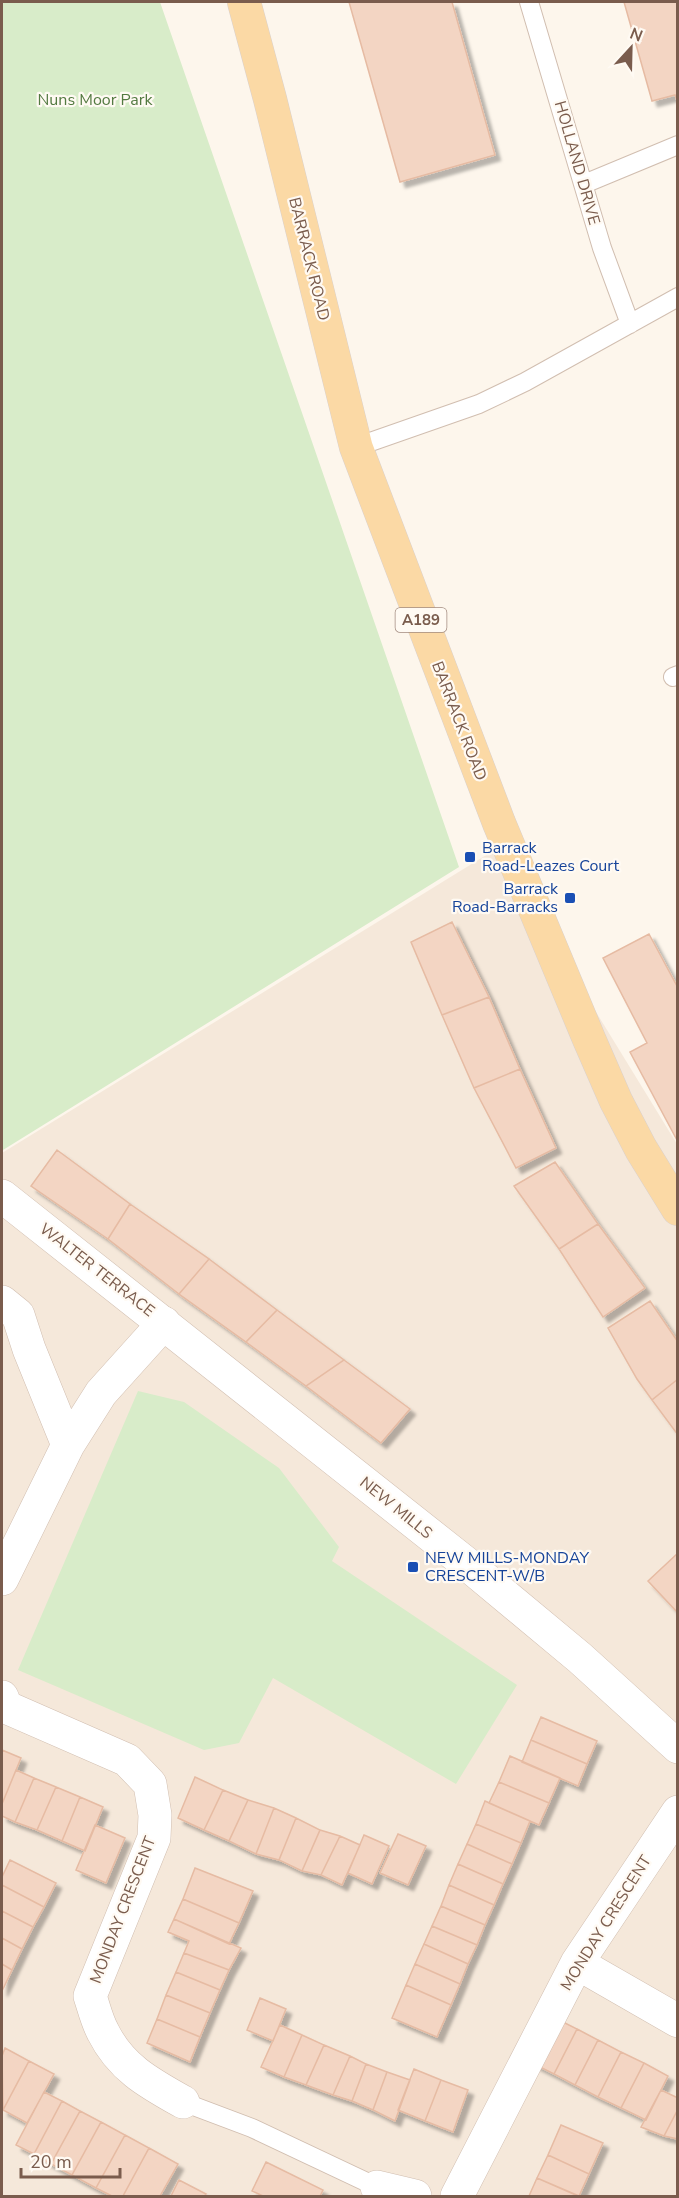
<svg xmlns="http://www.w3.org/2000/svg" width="679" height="2198" font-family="'Nunito Sans',sans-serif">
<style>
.residential{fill:#f5e8da}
.green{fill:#d8ecc9}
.building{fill:#f3d5c3;stroke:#e6bba3;stroke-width:1.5;filter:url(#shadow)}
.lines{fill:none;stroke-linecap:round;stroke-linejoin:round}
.service-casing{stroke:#d1beb0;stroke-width:20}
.minor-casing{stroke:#d1beb0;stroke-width:34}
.tertiary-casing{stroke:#d1beb0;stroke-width:34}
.primary-casing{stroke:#dad1cd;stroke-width:34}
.service{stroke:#fff;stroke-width:18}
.minor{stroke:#fff;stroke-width:33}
.tertiary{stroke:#fff;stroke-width:33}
.primary{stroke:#fbd9a5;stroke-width:33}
.transit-dot{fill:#1a4fb4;stroke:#fffaf3;stroke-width:2}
.labels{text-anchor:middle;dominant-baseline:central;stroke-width:4.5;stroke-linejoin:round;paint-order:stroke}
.shield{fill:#fffaf3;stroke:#a28b7f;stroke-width:1.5}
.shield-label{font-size:15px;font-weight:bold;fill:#7a5c4d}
.park-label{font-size:16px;fill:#537a41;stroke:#fffaf3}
.street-label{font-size:16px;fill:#7a5c4d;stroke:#fffaf3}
.transit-label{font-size:16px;fill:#164399;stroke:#fffaf3;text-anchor:start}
</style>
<defs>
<filter id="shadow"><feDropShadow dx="5.5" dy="5.5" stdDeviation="1.5" flood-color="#0004"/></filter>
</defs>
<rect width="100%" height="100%" fill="#fdf6ec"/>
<path class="residential" d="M496 849 677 1144V2196H2V1153Z"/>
<path class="green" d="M2 2H160L459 867 3 1150 2 1149Z
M138 1391 184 1402 279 1468 339 1547 332 1561 517 1685 456 1784 273 1678 239 1743 204 1750 18 1670Z"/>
<path class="building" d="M349 2H452L495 155 400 182Z
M624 2H678V103L675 95 652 101Z
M452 922 489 997 442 1015 411 942Z
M649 934 678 988V1142L630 1052 647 1043 603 958Z
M489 997 520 1069 474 1088 442 1015Z
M520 1069 556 1148 516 1168 474 1088Z
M57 1150 130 1204 108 1239 31 1186Z
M555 1162 598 1224 559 1249 514 1186Z
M130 1204 209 1259 179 1294 108 1239Z
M598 1224 645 1288 603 1317 559 1249Z
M209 1259 277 1310 246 1342 179 1294Z
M650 1301 678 1342V1379L652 1400 637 1379 608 1328Z
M277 1310 344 1360 306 1386 246 1342Z
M344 1360 410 1409 381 1443 306 1386Z
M678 1379V1435L652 1400Z
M678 1553V1613L648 1581Z
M541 1717 597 1741 587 1764 531 1740Z
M531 1740 587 1764 578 1786 522 1762Z
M2 1750 21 1758 2 1804Z
M510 1756 560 1778 549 1803 499 1782Z
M16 1770 34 1778 15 1822 2 1816V1804Z
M195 1777 223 1790 204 1830 178 1818Z
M34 1778 56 1787 37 1830 15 1822Z
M499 1782 549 1803 539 1825 489 1803Z
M56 1787 80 1797 62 1841 37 1830Z
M223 1790 248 1800 229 1841 204 1830Z
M80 1797 103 1807 85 1851 62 1841Z
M248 1800 274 1808 256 1854 229 1841Z
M485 1801 530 1821 521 1843 476 1824Z
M274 1808 296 1818 279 1860 256 1854Z
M296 1818 320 1830 302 1871 279 1860Z
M476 1824 521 1843 512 1864 467 1844Z
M95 1825 125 1838 106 1883 76 1870Z
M320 1830 340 1836 321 1875 302 1871Z
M398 1834 426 1846 408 1885 380 1873Z
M364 1835 389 1846 372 1884 348 1873Z
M340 1836 360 1845 342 1885 321 1875Z
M467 1844 512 1864 503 1884 458 1864Z
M10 1860 56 1883 44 1907 2 1885V1877Z
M458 1864 503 1884 494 1905 449 1885Z
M195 1868 253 1891 239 1923 183 1899Z
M2 1885 44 1907 33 1927 2 1911Z
M449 1885 494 1905 485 1925 441 1906Z
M183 1899 239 1923 229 1944 174 1919Z
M441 1906 485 1925 477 1945 432 1926Z
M2 1911 33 1927 22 1949 2 1938Z
M174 1919 241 1948 229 1970 184 1953 189 1941 168 1932Z
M432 1926 477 1945 468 1964 424 1944Z
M2 1938 22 1949 12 1970 2 1964Z
M424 1944 468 1964 460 1984 415 1964Z
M184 1953 229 1970 220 1990 176 1972Z
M2 1964 12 1970 2 1991Z
M415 1964 460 1984 451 2005 406 1985Z
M176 1972 220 1990 210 2013 166 1995Z
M406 1985 451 2005 437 2037 392 2018Z
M166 1995 210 2013 200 2037 157 2019Z
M260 1998 286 2009 273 2041 247 2030Z
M157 2019 200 2037 190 2062 147 2043Z
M557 2019 577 2029 554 2074 534 2064Z
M280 2025 302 2035 284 2077 261 2067Z
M577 2029 598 2040 575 2085 554 2074Z
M302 2035 324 2045 306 2085 284 2077Z
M598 2040 621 2052 598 2097 575 2085Z
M324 2045 350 2056 333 2095 306 2085Z
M5 2048 29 2061 3 2110 2 2056Z
M621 2052 644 2063 621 2108 598 2097Z
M350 2056 366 2064 352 2101 333 2095Z
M29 2061 54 2074 27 2123 3 2110Z
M644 2063 668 2076 646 2120 621 2108Z
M366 2064 387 2072 373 2110 352 2101Z
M414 2069 441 2080 425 2121 398 2110Z
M387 2072 410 2080 395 2121 373 2110Z
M441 2080 468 2090 453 2132 425 2121Z
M661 2090 678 2098V2109L664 2136 641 2127Z
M44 2092 62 2101 34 2154 16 2145Z
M62 2101 80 2111 51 2164 34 2154Z
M678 2109V2139L664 2136Z
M80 2111 101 2122 72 2175 51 2164Z
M101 2122 125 2135 96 2188 72 2175Z
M561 2125 603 2143 589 2174 548 2155Z
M125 2135 149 2148 123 2196H112L96 2188Z
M149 2148 178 2164 160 2196H123Z
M548 2155 589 2174 579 2196 537 2178Z
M266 2162 323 2190 320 2196H263L252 2191Z
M537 2178 578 2196H529Z
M179 2180 206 2194 204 2196H171Z"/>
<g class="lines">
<defs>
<path id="service" d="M529 2 602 248 630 324
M584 184 678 145
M356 447 479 404 525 382 678 297
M673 677 678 675
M183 2102 252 2128 377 2187"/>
<path id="minor" d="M2 1302 18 1315 29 1349 68 1445
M2 1579 68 1445 101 1393 164 1323
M2 1697 6 1707 127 1760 150 1784 155 1815 154 1838 90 1996C94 2008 97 2021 103 2032 121 2068 149 2083 183 2102
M577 1963 678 2021
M377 2187 415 2196
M457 2196 577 1963 678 1812"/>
<path id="tertiary" d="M2 1196 467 1564 580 1658 678 1747"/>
<path id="primary" d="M244 2 270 99 356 447 499 823 589 1039 616 1101 641 1149 678 1209"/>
</defs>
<use href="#service" class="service-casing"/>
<use href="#minor" class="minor-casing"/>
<use href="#tertiary" class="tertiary-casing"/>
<use href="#primary" class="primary-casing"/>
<use href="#service" class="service"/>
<use href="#minor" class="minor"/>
<use href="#tertiary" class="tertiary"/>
<use href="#primary" class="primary"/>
</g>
<g class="transit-dot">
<rect x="464" y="851" width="12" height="12" rx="3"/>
<rect x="564" y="892" width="12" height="12" rx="3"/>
<rect x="407" y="1561" width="12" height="12" rx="3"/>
</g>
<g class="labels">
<rect class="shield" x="395.5" y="608" width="51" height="24" rx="4.5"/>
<g class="shield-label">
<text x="421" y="620">A189</text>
</g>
<g class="park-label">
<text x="95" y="100">Nuns Moor Park</text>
</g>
<g class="street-label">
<text transform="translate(577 163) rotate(74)">HOLLAND DRIVE</text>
<text transform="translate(309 259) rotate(76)">BARRACK ROAD</text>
<text transform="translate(459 721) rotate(69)">BARRACK ROAD</text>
<text transform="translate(97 1270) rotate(38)">WALTER TERRACE</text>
<text transform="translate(396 1508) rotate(39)">NEW MILLS</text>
<text transform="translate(123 1910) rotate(-69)">MONDAY CRESCENT</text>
<text transform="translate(606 1923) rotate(-58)">MONDAY CRESCENT</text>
</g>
<g class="transit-label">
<text x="482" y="848">Barrack<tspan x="482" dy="18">Road-Leazes Court</tspan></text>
<text x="558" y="889" text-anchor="end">Barrack<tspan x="558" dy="18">Road-Barracks</tspan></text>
<text x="425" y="1558">NEW MILLS-MONDAY<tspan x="425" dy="18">CRESCENT-W/B</tspan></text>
</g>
</g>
<rect width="679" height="2198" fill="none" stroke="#7a5c4d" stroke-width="6"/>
<g transform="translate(631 48) rotate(22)" stroke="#fffaf3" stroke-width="4.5" paint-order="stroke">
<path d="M0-4.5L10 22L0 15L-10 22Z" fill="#7a5c4d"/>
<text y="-9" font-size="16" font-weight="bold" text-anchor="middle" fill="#7a5c4d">N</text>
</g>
<path d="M21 2168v9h99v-9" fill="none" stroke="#7a5c4d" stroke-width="3"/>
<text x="30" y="2168" font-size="18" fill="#7a5c4d" stroke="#fffaf3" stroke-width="4.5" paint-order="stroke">20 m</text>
</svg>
